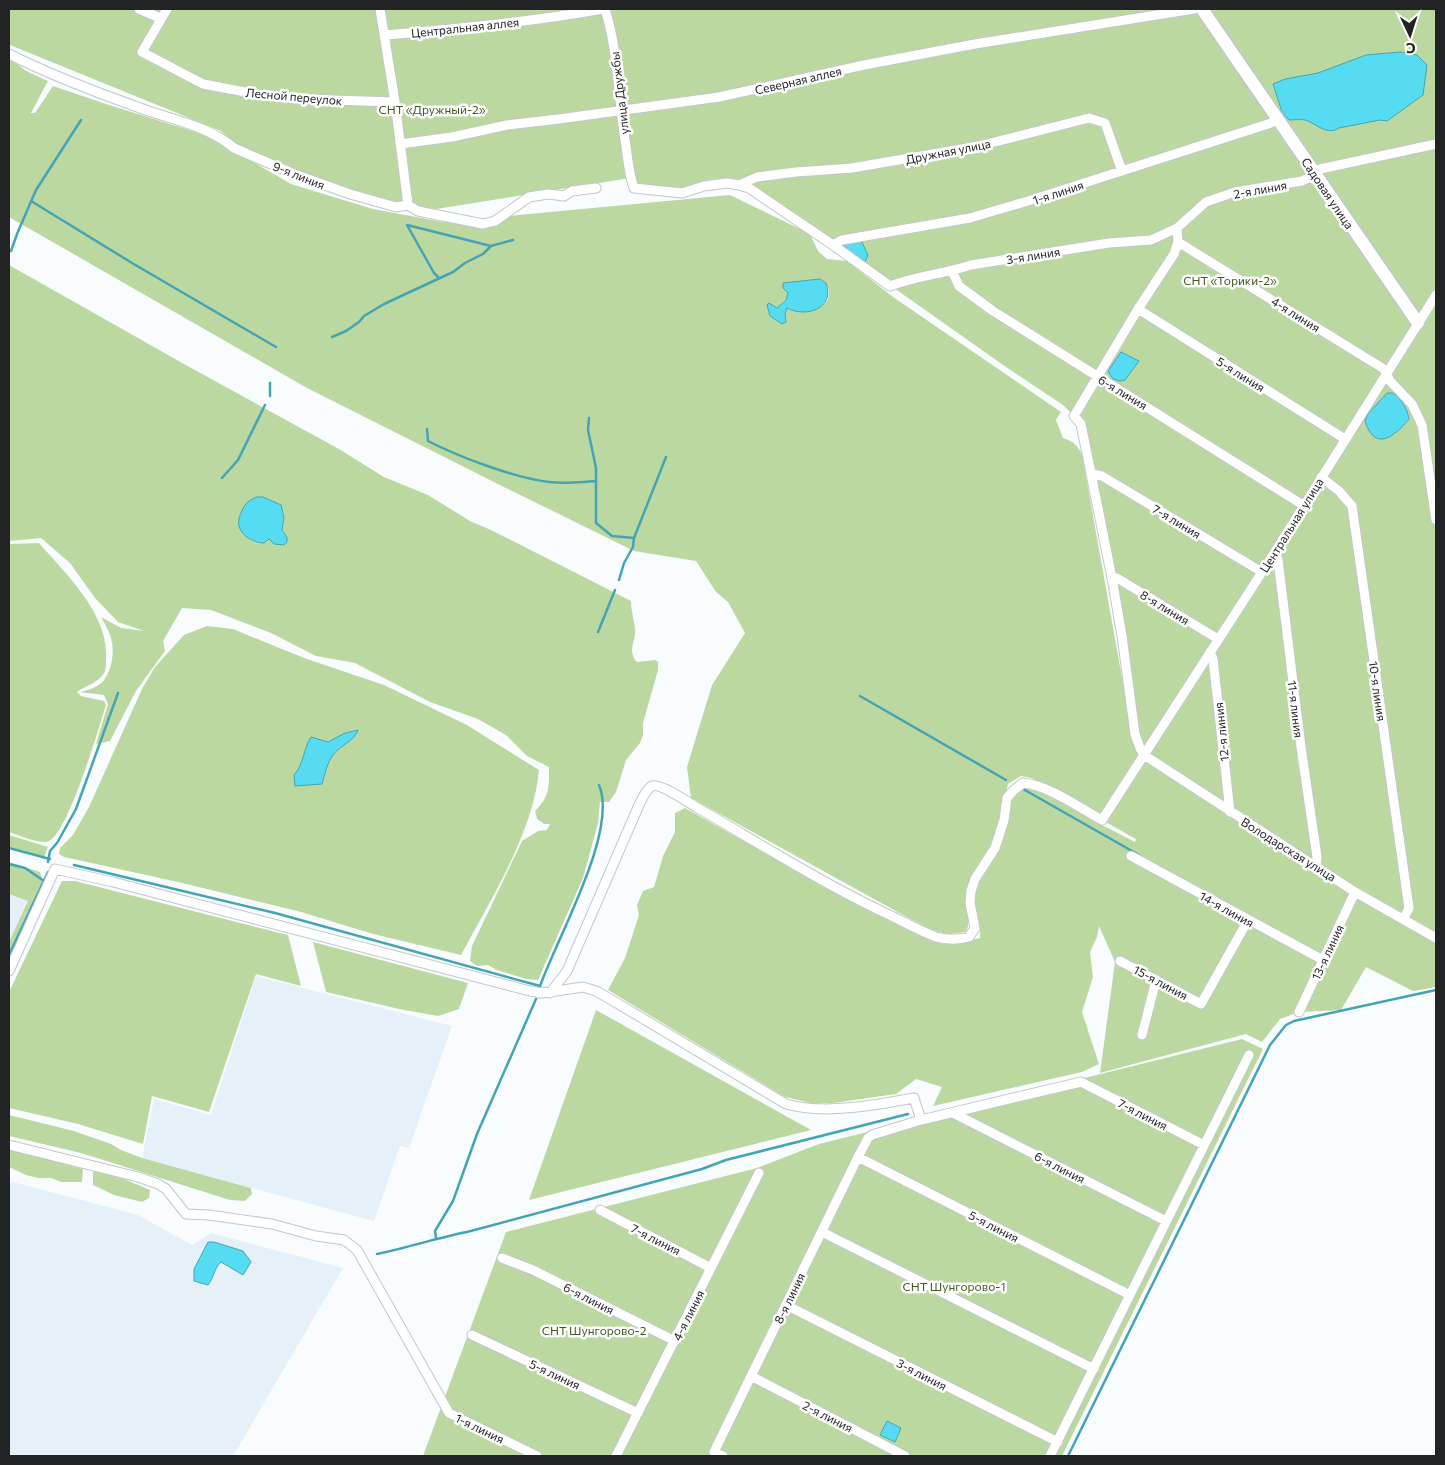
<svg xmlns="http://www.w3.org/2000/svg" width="1445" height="1465" font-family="Commissioner,sans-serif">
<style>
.built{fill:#e5f0f9}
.green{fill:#bcd8a1;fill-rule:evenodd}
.water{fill:#55dcf2;stroke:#45a4b4}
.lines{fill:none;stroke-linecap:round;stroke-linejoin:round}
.stream{stroke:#45a4b4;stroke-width:2.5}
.street-casing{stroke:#c1c7cc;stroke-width:11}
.secondary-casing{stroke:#c1c7cc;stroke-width:15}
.street{stroke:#fff;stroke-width:9}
.secondary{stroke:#fff;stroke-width:12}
.labels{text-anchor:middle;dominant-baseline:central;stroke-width:5;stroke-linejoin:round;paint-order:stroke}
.street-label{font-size:12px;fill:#212325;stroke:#fff}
.park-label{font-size:12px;fill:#3f591f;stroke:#fff}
</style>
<rect width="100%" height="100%" fill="#f8fcff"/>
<path class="built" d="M9 894 28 901 9 942Z
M256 976 452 1026 409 1148 400 1146 374 1221 142 1158 154 1099 211 1115Z
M9 1181 138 1215 192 1245 211 1233 343 1268 233 1456H9Z"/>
<path class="green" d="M9 9H1436V987L1413 991 1366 967 1341 1010 1299 1012 1280 1019 1262 1042 1246 1034 1100 1073 1115 962 1099 926 1097 937 1090 952 1093 977 1082 1012 1099 1064 1082 1072 933 1106 942 1087 916 1079 896 1094 833 1103H811L785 1097 608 990 625 958 639 915 637 905 643 891 654 887 663 856 675 832V813L685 808 847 899 933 940 961 942 980 938V931L972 903 973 892 977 880 997 849 1006 821 1009 798 1014 792 1023 785 1032 786 1051 794 1095 818 1102 825 1135 842 1136 839 1102 820 1144 755 1140 748 1135 734 1122 636 1112 578 1082 424 1063 405 1006 367 833 245 749 188 739 185 727 183 704 186 682 193 634 188 630 178 430 210 395 202 330 184 319 186 309 183 301 178 299 173 236 147 221 131 10 45C10 67 31 73 48 81L31 113H35L53 86 106 104 208 136 291 184 373 209 443 222 730 195 810 234 818 251 827 259 847 261 893 297 1061 412 1056 420 1063 438C1073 441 1077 445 1082 454L1132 734 1139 756 1099 816 1032 778 1021 776 1008 784C1003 805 1003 828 993 848 985 862 971 875 966 891 962 905 973 918 966 932L949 934 938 932 923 926 691 798 687 767 712 685 745 633 728 602 716 592 696 561 634 551 494 482 307 388 9 217ZM820 279 826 283C828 287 830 290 829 295 827 312 799 315 787 308L785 314 786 322 782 324 770 316 767 305 770 303 777 308 786 299 788 293 783 288V283Z
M9 265 184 364 339 449 384 477 428 495 470 521 491 530 631 601C631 611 634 619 635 629 637 640 626 650 637 662L655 660 658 662V670L643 723V735L640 743 626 760 616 792 609 802H600L598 823 583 878 538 980 526 979 497 970 488 965 477 966 470 961 472 946 522 841 538 831 547 830 550 824H544L537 819 535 811C550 796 549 787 549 767L527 756 506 735 478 719 430 702 355 663 316 656 271 633 211 610 182 608 163 641 165 651 136 691 110 741 96 744 108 704 104 695 80 692C89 690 99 687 104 680 113 668 115 648 110 635 108 629 104 623 101 617L121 628 144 631 118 622 95 598 70 563 41 538 9 541ZM263 497C272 503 284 504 284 517 284 520 282 525 282 530L286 535 274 544 269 539 263 543C251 543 238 533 239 519 240 514 244 508 246 504Z
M39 543C66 574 110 615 106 660 106 663 106 668 105 671 100 683 86 685 77 692L81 696 104 701 106 705C99 728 68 833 49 841 41 845 18 835 9 832V544Z
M207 626 233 629 304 658 384 685 467 725 539 770C534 831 490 901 461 955L373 934 301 912 178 882 64 857 59 854 60 848 73 835 89 807 142 689 155 667 184 635Z
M9 835 48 847 44 857 9 847Z
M9 862 40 872 43 882 9 959V942L28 901 9 894Z
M62 881H75L288 935 301 986 256 974 209 1112 152 1096 143 1144 78 1124 9 1108V992Z
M313 942 468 983 459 1009 438 1016 399 1009 326 992Z
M596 1010 811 1130 529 1200Z
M1242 1039 1263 1049 1062 1456H423L506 1232 757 1168 819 1144Z
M9 1115 74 1131 111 1144 121 1150 142 1158 251 1188 252 1194 245 1201 230 1200 81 1153 9 1136Z
M9 1149 83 1169 82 1182H61L51 1178H38L26 1175 9 1167Z
M93 1171 122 1178 150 1190 149 1198 142 1202 114 1195 93 1185Z"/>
<path class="water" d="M1400 52 1417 55 1427 65 1423 95 1387 121 1380 120 1339 128C1327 136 1317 124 1305 120 1301 119 1294 120 1289 120L1282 112 1273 84 1285 79 1318 73 1366 55Z
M861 240 868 255 865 262 842 247 841 244Z
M820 279 826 283C836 309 805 318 787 308L785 314 786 322 782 324 770 316 767 305 769 303 777 308 786 300 788 293 783 288V283Z
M1121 352 1139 361 1125 380 1120 381 1113 379 1108 371Z
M1387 393H1393C1402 400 1407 408 1409 419 1395 436 1375 453 1365 421L1368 414Z
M256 497H263L281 505 284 517 282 530 287 537V542L284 545 274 544 269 539 264 543C255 543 241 536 239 526 237 521 242 508 246 504 248 501 253 499 256 497Z
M358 730C354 742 340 745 333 755 327 763 325 774 322 784L295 786 294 775C304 764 303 749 311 737L328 742 345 733Z
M208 1242H214L243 1251 251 1262 243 1275 221 1262C214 1268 214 1278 208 1285L194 1281V1269Z
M887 1421 901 1428 895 1442 880 1435Z"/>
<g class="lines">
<path class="stream" d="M31 201 132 263 276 347
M11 251 17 234 36 190 81 120
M439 278 434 273 407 225 491 246
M332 337 346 331 359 322 364 316 384 304 453 272 465 263 483 254 491 246 513 240
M270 383V396
M589 418 588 430 596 468V523L612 536 634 538
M427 429 428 441C459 457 515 478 549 482 564 484 580 482 596 481
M222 478 238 460 265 405
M619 580 624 563 633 547 634 538 666 457
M598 632 615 590
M860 696 1006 780
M1023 789 1139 855
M9 848 50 859
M48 862 50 851 57 843 76 809 118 693
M9 864 25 868 44 881
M74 865 275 913 540 986
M9 955 48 872
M539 989C555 941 619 832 599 785
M436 1238 435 1231 453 1201 477 1134 536 999
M377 1254C407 1248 436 1238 467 1232L702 1169 726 1160 908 1114
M1068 1456 1270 1045 1286 1025 1294 1021 1436 990"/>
<defs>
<path id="street" d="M139 9 160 18
M167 9 142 52 203 84 256 94 300 99 395 102
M380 9 395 102 408 205
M605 9C619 53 618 101 626 146 628 161 629 175 634 188L682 193 704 186 727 183 739 185 749 188 833 245 890 286C916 276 944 274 971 265L1109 243 1151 240 1177 228 1206 202 1235 192 1302 181 1315 175 1320 169 1436 144
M385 35C458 29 531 22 603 9
M9 54C52 76 98 93 143 109 174 120 208 126 234 148L294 174 350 194 396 207 408 205 418 211 483 224 495 221 529 197 548 194 564 196 572 191 596 188
M400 144 452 137 507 125 559 119 719 97 864 65 975 44 1194 9
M739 185 757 177 796 172 852 168 979 146 1089 118 1105 123 1122 171
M1177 228 1178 242 1174 254 1138 309 1074 416 1081 424 1112 578 1122 636 1135 734 1140 748 1144 755 1355 892 1436 938
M1178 242 1384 369 1390 381 1412 404 1422 425 1436 520
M833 245 842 240 970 218 1028 201 1271 123 1279 119
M952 271 959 286 993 311 1303 505
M1138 309 1345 439
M1092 474 1102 476 1262 572
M1321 477 1339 491 1352 506 1409 908 1404 918
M1275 552 1278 560 1301 747 1317 857 1316 866
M1112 578H1117L1218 639
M1210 652 1213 659 1230 812
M1131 856 1323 960
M1120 961 1201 1004 1248 920
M9 971 55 869 113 882 530 991 542 993 583 987 596 991 610 999 786 1104C823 1115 876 1105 914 1098L921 1120
M550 993 567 971 639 805C642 799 646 789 652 786 660 783 688 802 696 807 757 842 817 880 881 911 899 919 917 930 936 937 947 940 958 940 969 937L975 928 970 903 971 891 975 879 995 848 1004 820 1007 798 1013 791 1023 783C1048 785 1080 808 1102 820L1275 552 1436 295
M1299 1012 1355 892
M1142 1035 1156 980
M953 1113 1166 1221
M9 1145 138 1177 158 1184 166 1189 186 1214 209 1215 272 1224 316 1236 344 1240 357 1250 449 1413 537 1456
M858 1157 1130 1295
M600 1210 711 1268
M822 1232 1094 1369
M502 1258 533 1270 675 1341
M786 1305 1058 1442
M472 1335 638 1413
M751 1376 905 1456
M616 1456 759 1173
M723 1456 714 1452 858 1157 868 1138 872 1135 921 1120 1081 1082 1204 1145
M1050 1456 1249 1055"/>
<path id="secondary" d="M1202 9 1418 323"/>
</defs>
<use href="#street" class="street-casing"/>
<use href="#secondary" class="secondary-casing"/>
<use href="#street" class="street"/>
<use href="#secondary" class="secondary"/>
</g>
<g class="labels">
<g class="street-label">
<text transform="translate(465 27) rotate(-6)">Центральная аллея</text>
<text transform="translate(798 80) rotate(-13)">Северная аллея</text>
<text transform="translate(619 93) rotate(-97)">улица Дружбы</text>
<text transform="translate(294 96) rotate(5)">Лесной переулок</text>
<text transform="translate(948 151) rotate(-11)">Дружная улица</text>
<text transform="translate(299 175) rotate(22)">9-я линия</text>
<text transform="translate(1260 189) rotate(-10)">2-я линия</text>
<text transform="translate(1058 192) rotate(-18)">1-я линия</text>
<text transform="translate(1328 193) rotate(56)">Садовая улица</text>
<text transform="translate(1033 255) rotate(-9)">3-я линия</text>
<text transform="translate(1296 314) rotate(32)">4-я линия</text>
<text transform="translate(1241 374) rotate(32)">5-я линия</text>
<text transform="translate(1123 392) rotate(31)">6-я линия</text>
<text transform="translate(1177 521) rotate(31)">7-я линия</text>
<text transform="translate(1291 525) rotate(-58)">Центральная улица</text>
<text transform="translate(1165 607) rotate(31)">8-я линия</text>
<text transform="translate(1378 691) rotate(82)">10-я линия</text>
<text transform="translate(1296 709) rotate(83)">11-я линия</text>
<text transform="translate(1221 732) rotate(-96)">12-я линия</text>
<text transform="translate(1289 849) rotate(32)">Володарская улица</text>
<text transform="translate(1227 909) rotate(29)">14-я линия</text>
<text transform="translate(1327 952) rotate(-65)">13-я линия</text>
<text transform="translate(1161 982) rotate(28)">15-я линия</text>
<text transform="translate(1143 1114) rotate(27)">7-я линия</text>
<text transform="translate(1060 1167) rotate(27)">6-я линия</text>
<text transform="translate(994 1226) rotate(27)">5-я линия</text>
<text transform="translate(656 1239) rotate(27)">7-я линия</text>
<text transform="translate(589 1298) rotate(27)">6-я линия</text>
<text transform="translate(789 1298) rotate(-64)">8-я линия</text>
<text transform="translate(688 1315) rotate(-63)">4-я линия</text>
<text transform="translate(555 1374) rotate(25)">5-я линия</text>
<text transform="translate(922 1374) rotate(27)">3-я линия</text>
<text transform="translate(828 1416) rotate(27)">2-я линия</text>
<text transform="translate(480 1428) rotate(26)">1-я линия</text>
</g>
<g class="park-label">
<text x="432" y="109">СНТ «Дружный-2»</text>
<text x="1230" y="280">СНТ «Торики-2»</text>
<text x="954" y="1286">СНТ Шунгорово-1</text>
<text x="594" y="1330">СНТ Шунгорово-2</text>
</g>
</g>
<rect width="1445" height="1465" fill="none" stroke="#212325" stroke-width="20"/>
<g transform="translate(1410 35) rotate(176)" stroke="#ffffff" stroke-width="4" paint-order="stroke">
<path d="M0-4L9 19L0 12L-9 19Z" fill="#212325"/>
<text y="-8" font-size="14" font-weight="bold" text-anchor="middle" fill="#212325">С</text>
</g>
</svg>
